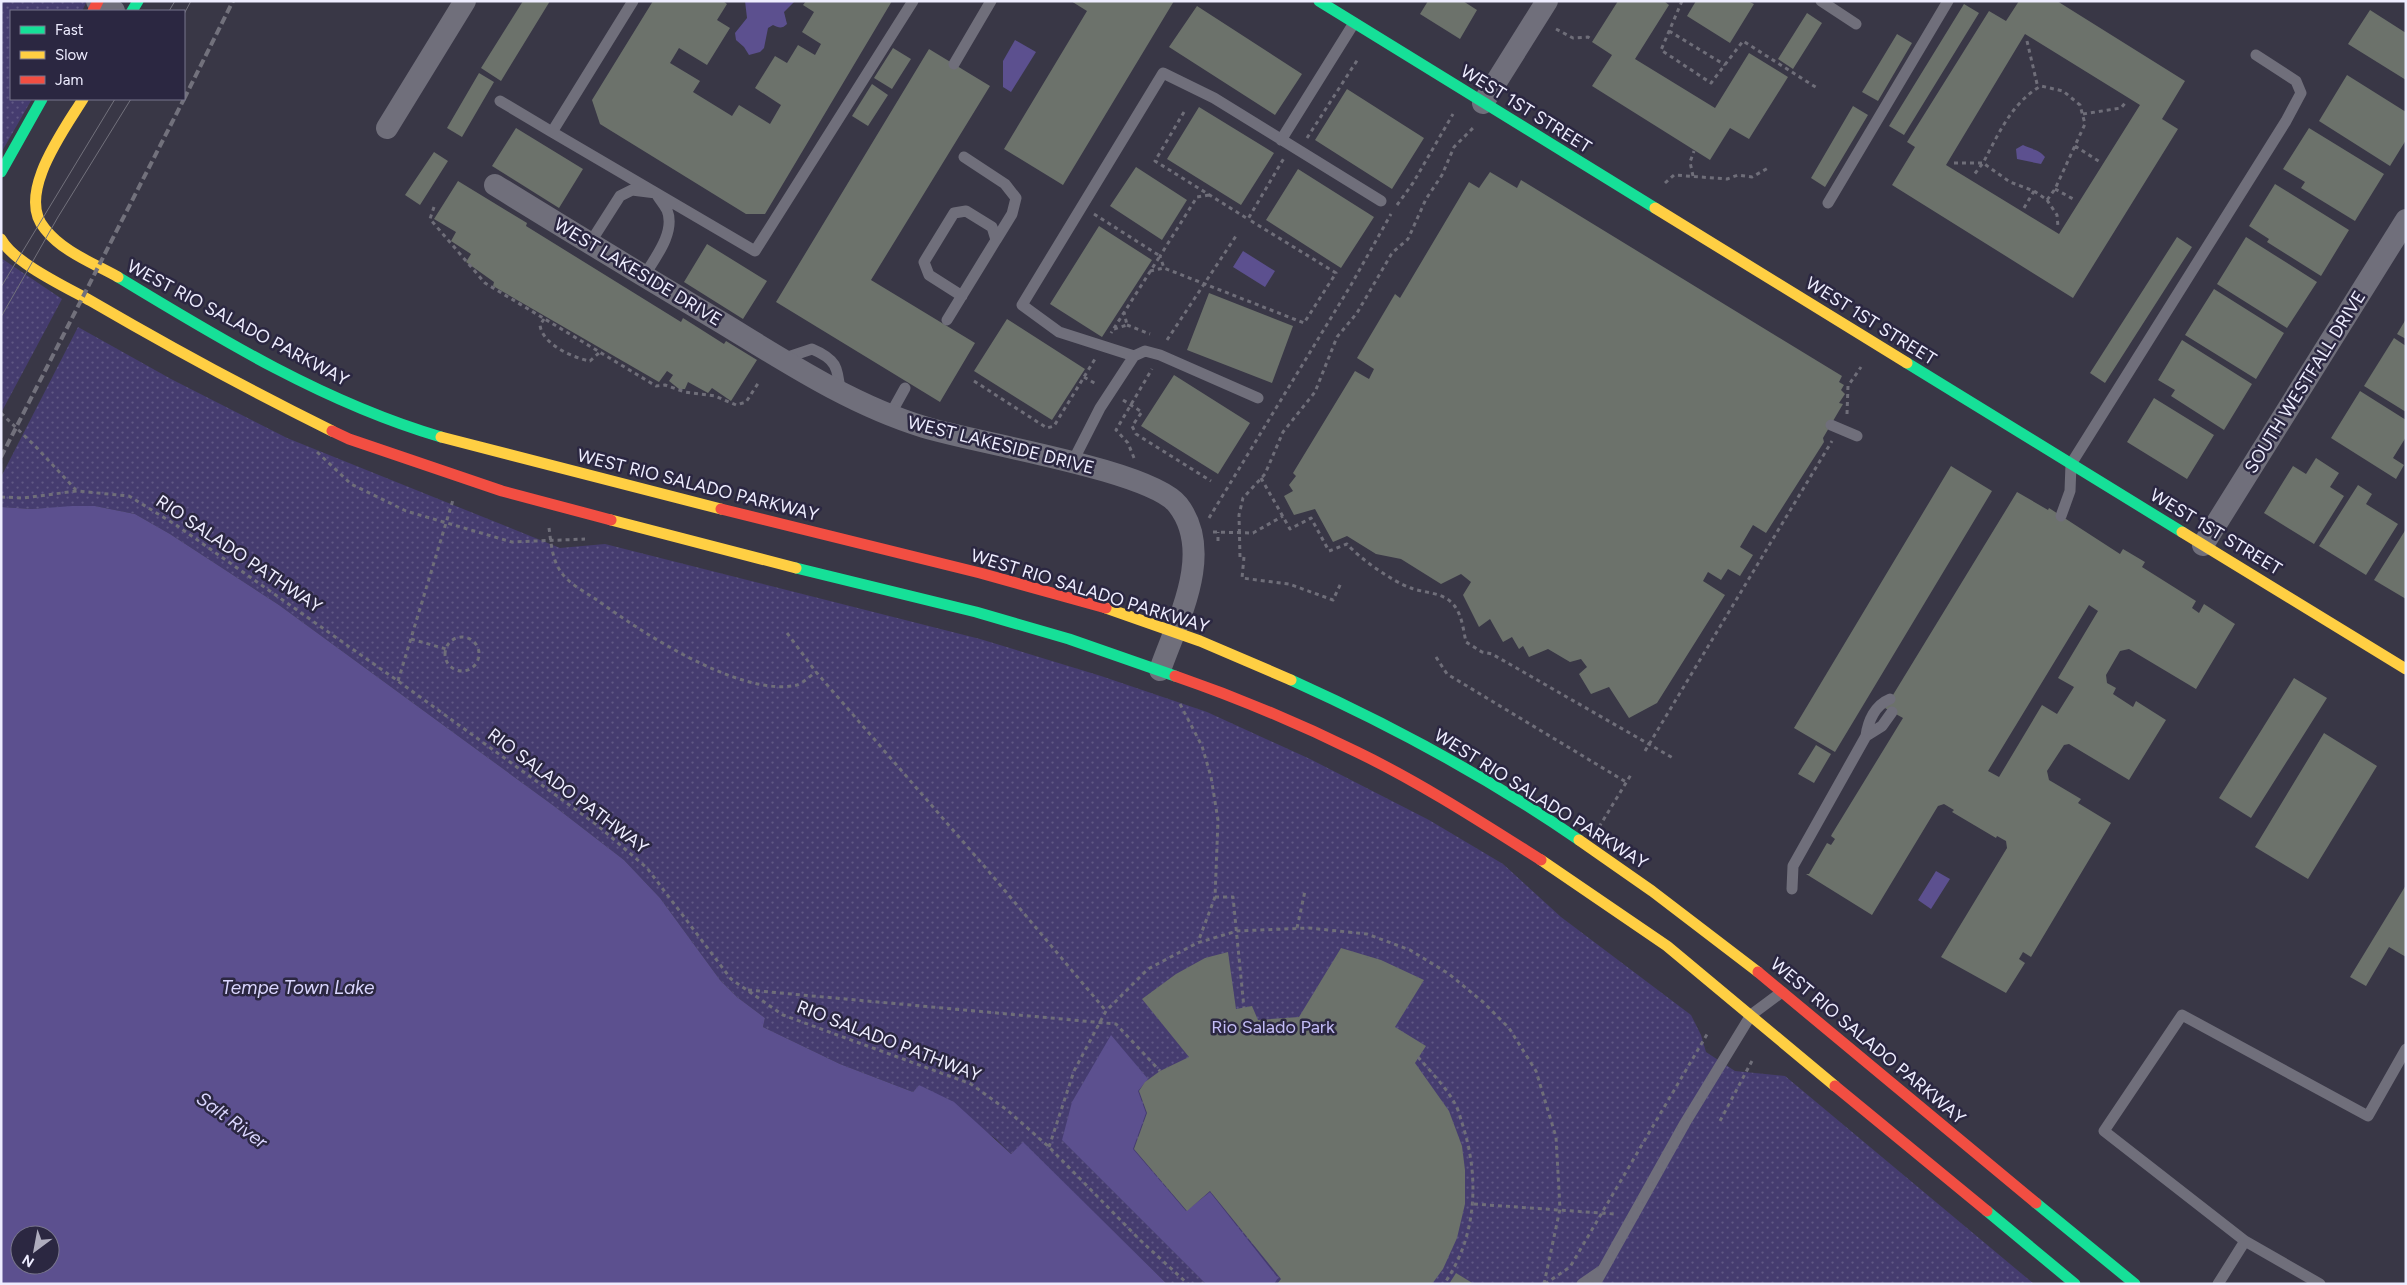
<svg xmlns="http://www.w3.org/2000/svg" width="2407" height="1285" font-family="Figtree,sans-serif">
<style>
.park{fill:url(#park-dots)}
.water{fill:#5c508f;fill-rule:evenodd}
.building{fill:#6c726b;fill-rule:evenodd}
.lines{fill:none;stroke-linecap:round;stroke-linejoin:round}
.path{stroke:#6f6e79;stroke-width:3;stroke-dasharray:4 4;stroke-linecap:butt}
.lane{stroke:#706f7b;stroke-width:11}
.street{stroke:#706f7b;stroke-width:22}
.fast{stroke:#16e098;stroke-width:11}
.slow{stroke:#ffcf43;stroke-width:11}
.jam{stroke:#f24e42;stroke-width:11}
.tram{stroke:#72717c;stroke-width:1}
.rail{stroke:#72717c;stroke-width:4;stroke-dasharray:8 4;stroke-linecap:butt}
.labels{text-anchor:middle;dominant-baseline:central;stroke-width:5;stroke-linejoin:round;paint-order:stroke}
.street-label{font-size:18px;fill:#eeedff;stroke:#2b2741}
.park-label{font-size:18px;fill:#c3bcf6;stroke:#2b2741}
.water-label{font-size:19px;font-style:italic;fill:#dad6fe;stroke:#2b2741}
</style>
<defs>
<pattern id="park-dots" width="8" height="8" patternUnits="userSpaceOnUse" patternTransform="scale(1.25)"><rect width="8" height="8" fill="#453c6f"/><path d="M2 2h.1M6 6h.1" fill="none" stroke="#605885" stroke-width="1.8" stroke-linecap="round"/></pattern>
</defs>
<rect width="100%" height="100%" fill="#393746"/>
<path class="park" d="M1 1H87L82 11H11V99H32L1 153Z
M1 258 62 299 1 413Z
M78 327 171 379 287 438 560 548 605 544 980 639 1101 676 1207 712 1310 759 1429 820 1503 864 1561 917 1691 1015 1701 1035 1706 1052 1735 1071 1785 1076 2034 1284H1167L1023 1143 1011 1154 996 1139 919 1085 913 1092 840 1064 763 1027 765 1018 737 997 720 980 660 898 624 860 554 806 279 605 170 534 135 514 95 506 32 509 1 507V477Z"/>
<path class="water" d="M745 1 794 2 784 12 787 24C782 29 779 28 773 25L768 28 764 48 760 52 749 55 744 47 736 40 735 33 747 18Z
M1015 40 1036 52 1011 92 1003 87V61Z
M2023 145C2030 149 2039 149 2045 157L2041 164 2017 159 2016 149Z
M1243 251 1275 271 1265 287 1233 267Z
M72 506H95L135 514 170 534 279 605 554 806 624 860 660 898 720 980 737 997 765 1018 763 1027 840 1064 913 1092 919 1085 954 1102 1011 1154 1023 1142 1167 1284H1V507L32 509ZM20 1235H50V1265H20Z
M1936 871 1950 879 1931 909 1918 900Z
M1111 1035 1148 1079 1138 1091 1146 1113 1133 1149 1186 1211 1210 1192 1278 1278 1274 1284H1206L1062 1140 1072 1102Z"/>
<path class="building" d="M523 1H550L501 81 481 68Z
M653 1H723L727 4 717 20 730 28 707 65 679 48 670 63 700 81 693 92 732 116 739 105 770 124 781 105 755 88 775 56 787 63 798 45 815 55 821 44 802 32 814 12 803 5 806 1H892L765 214H746L600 124 592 100Z
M1071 1H1174L1063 185 1004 149 1087 11Z
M1428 1H1463L1477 10 1460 39 1420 14Z
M1618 1H1664L1669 5 1635 59 1715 108 1749 53 1788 77 1749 139 1730 128 1710 160 1592 86 1612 55 1592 42Z
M1696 1H1748L1754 4 1730 43 1687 16Z
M2019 1H2057L2185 81 2162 119 2178 129 2073 298 1892 185 1915 147 1907 142 1989 11 2006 21ZM2025 34 2140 105 2059 234 1946 165Z
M1964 4 1979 13 1904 135 1889 126Z
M1197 6 1302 74 1275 115 1169 47Z
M2370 10 2406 33V80L2348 44Z
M1807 13 1822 23 1793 69 1778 59Z
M1897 34 1912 43 1878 101 1862 92Z
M893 48 911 59 892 89 874 78Z
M929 49 990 86 871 280 975 343 940 402 776 302Z
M479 73 494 82 462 137 447 128Z
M2347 75 2406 112V140L2390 166 2319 121Z
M872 84 888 95 868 126 852 116Z
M1347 89 1424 138 1392 189 1315 140Z
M1853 106 1868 115 1825 187 1811 178Z
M1199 107 1274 153 1241 205 1167 159Z
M516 128 583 169 559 208 492 166Z
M2309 128 2384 174 2355 221 2301 188 2305 182 2283 169Z
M434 152 448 161 420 205 405 195Z
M1136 167 1187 200 1162 240 1110 206Z
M1298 169 1374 217 1341 268 1266 220Z
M1490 172 1517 188 1521 180 1842 376 1839 382 1844 385 1841 390 1845 394 1839 403 1843 404 1823 438 1824 442 1766 533 1753 525 1740 547 1753 555 1740 576 1728 569 1721 580 1708 572 1703 581 1725 595 1657 703 1629 718 1609 687 1591 694 1579 674 1587 667 1581 659 1570 662 1548 649 1529 657 1523 646 1519 649 1512 637 1503 642 1490 619 1479 627 1463 595 1471 582 1461 574 1441 584 1401 559 1376 554 1347 536 1333 542 1315 509 1294 515 1284 496 1293 491 1289 485 1296 476 1293 473 1355 371 1369 379 1374 369 1357 358 1395 294 1400 298 1469 182 1479 188Z
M458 181 527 223 526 226 681 322 683 318 724 344 726 341 757 360 731 401 712 388 708 393 688 382 685 389H679L669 381 673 375 667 371 659 382 493 286 494 282 466 262 471 254 451 241 456 232 434 219Z
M2275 184 2349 230 2321 276 2267 242 2269 239 2249 226Z
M1099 226 1152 260 1102 337 1050 304Z
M2177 237 2192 247 2105 383 2090 373Z
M2246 237 2317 282 2287 328 2217 284Z
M707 244 767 281 743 319 684 282Z
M2214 289 2284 333 2256 379 2185 335Z
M1209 293 1293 326 1272 383 1187 350Z
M1007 319 1085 369 1052 420 974 371Z
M2406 319V339L2397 334Z
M2394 338 2406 346V412L2364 386Z
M2182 340 2252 384 2224 430 2171 396 2175 390 2158 380Z
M1174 375 1250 423 1218 474 1141 426Z
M2360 391 2406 420V437L2393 458 2404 465 2396 479 2331 438Z
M2154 398 2214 435 2187 479 2127 442Z
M2316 458 2339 473 2330 487 2344 496 2314 544 2264 513 2293 466 2306 474Z
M1951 466 1992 491 1835 752 1794 728Z
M2358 485 2372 494 2366 504 2398 524 2366 575 2319 546Z
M2017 492 2048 510 2049 508 2120 554 2123 549 2145 562 2142 567 2196 601 2192 608 2199 613 2204 604 2235 624 2196 689 2129 649 2120 651 2106 675 2107 683 2116 688 2113 694 2133 707 2136 701 2166 720 2129 780 2069 744 2064 745 2047 771 2049 780 2081 799 2078 803 2111 823 2031 957 2023 952 2019 959 2025 963 2006 993 1941 957 2007 848 2006 841 1997 836 1996 838 1952 812 1954 810 1944 804 1938 806 1872 915 1806 874H1809L1827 843 1831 845 1835 839 1831 836 1832 834 1903 718 1885 708ZM2089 605 2098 611 2058 678 2074 687 2057 714 2042 705 1999 777 1988 771Z
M2406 529V599L2374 580Z
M2294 678 2327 698 2251 818 2219 798Z
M2324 733 2377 766 2308 879 2255 847Z
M1816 745 1831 754 1814 783 1798 774Z
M2406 885V957L2389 947 2366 986 2350 977Z
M1341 948 1381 960 1424 980 1395 1027 1426 1046 1415 1063 1449 1111 1462 1146 1465 1170V1204L1457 1238 1443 1269 1432 1284H1277L1281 1279 1210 1191 1187 1211 1134 1149 1147 1113 1139 1091 1145 1082 1160 1071 1189 1057 1142 999 1176 974 1205 958 1228 952 1236 1009 1252 1006 1258 1020 1299 1017Z
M1456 1273 1474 1284H1449Z"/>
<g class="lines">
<path class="path" d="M1682 1 1661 50 1711 83 1743 41 1817 88
M1556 29 1573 38 1588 37 1591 39
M1669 31 1725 65
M2027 41 2038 88
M1184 112 1155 161 1248 219 1284 158
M2083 114 2121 108 2126 102
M1307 138 1358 59
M2075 146 2100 162
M1954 163H1983C1998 135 2012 102 2041 86L2063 91 2080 105 2085 124 2055 189 2047 200 2034 191 2010 182 1983 163 1973 176
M1693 176 1690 162 1694 151
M1665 183 1674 175 1727 179 1738 175 1752 177 1768 168
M2055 189 2075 200
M1209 195 1197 197 1160 256 1164 268 1304 323 1336 273 1248 219
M2047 200 2057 215 2058 227
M1397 205 1413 183 1453 114
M434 207 430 219 485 283 656 386 665 385 685 392 715 396 736 405 746 402 759 382
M2024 208 2034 191
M1094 214 1160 256 1111 333
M1150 271 1164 268
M544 319 540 325C542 344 573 358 590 361L600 352
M1127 325 1150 334
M1114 329 1127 325 1124 312
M1167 340 1236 236
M1084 377 1096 384
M974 381 1047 428 1054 426 1095 359
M1123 400 1142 412 1132 426 1136 434 1211 481
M1 413 36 447 76 490
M1847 414 1848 386 1861 367
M317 452 351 484 406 511 512 542 585 539
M1134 458 1128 443 1116 430 1152 369
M1261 478 1290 529 1311 518 1329 551 1347 544C1359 558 1393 582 1411 588 1424 593 1440 592 1451 602 1462 612 1463 629 1466 642L1482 652 1492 654 1673 758
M1 497 23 498 77 491 129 496 176 525 398 681 597 825 647 868 731 979 783 1015 971 1084 1007 1110 1049 1147 1140 1240 1188 1284
M1209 518 1351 285 1391 214
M549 528C551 542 552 560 561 572 569 584 585 592 597 600 641 632 741 698 797 685 803 683 810 676 816 672
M1213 532 1253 533 1283 516
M1218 541V532
M1240 557 1239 515 1243 498 1265 474 1283 432 1315 392 1337 337 1357 313 1392 253 1408 239 1426 199 1442 175 1454 147 1474 127
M1244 557 1242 578 1289 584 1333 600 1341 583
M787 633 816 672 985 867 1106 1011
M445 654a17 17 0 1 1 34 0a17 17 0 1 1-34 0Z
M411 639 446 649
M1436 657 1447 674 1626 782
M398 681 453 500
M1180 704 1202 746 1211 777 1218 820 1215 897 1198 942
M1645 751 1832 441
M1599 827 1632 773
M1215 897H1233L1244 1008
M1297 928 1305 891
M748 990 1116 1024 1160 1071
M1418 1057C1430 1071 1445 1086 1454 1102 1458 1108 1460 1117 1462 1123 1480 1177 1477 1237 1444 1284
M1720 1121 1753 1059
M1049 1147 1074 1071 1099 1024 1106 1011 1148 969 1197 943 1237 931 1309 928 1367 934 1410 950 1449 974 1483 1002 1509 1028 1536 1071 1556 1137 1560 1209 1544 1284
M1474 1204 1615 1214
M1545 1284 1570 1267 1709 1031"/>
<path class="lane" d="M633 1 552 132 755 251 913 1
M1821 1 1856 24
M954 64 991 1
M500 101 552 132
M1281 140 1354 23
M964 157 1005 184 1016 198 1012 214 996 240
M1828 203 1948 1
M590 243 620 196 632 190 656 193C659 199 664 204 667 210 676 232 655 258 644 276
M947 320 996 240 992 227 966 211 954 213 924 262 929 275 962 296
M1134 356 1145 351 1160 355 1258 398
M782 359 812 349C836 359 838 367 840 392
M890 415 905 388
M1831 425 1857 436
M1072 463 1100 408 1134 356 1059 332 1022 305 1163 73 1214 98 1381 201
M2061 516 2070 491 2071 464 2286 121 2301 93 2296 81 2256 55
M1866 736 1882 726 1892 712
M1792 889 1793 866 1866 736C1868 721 1875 705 1890 699
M1582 1284 1601 1271
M1595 1284 1685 1123 1751 1015 1782 992
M2218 1284 2245 1241
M2320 1284 2245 1241 2104 1131 2182 1015 2368 1116 2406 1049"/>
<path class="street" d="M97 1 114 11
M1483 103 1547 1
M387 128 465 1
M495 185C571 232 647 278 724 324 788 363 852 405 924 427 975 443 1151 470 1178 505 1215 553 1177 621 1160 670
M2203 545 2406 220"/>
<path class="fast" d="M1319 1 1655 208
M132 11 138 1
M1 172 42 99
M118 277C220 339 325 403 441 437
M1907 363 2182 532
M796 568 976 612 1069 639 1175 676
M1291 680C1391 725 1489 778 1579 840
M2036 1203 2135 1284
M1987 1211 2075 1284"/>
<path class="slow" d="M83 99C64 130 15 195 45 229 63 252 93 263 118 277
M1655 208 1907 363
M1 239C14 263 66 287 91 301 170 347 249 390 332 431
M441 437 721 509
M611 520 796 568
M2182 532 2406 669
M1106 608 1200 641 1291 680
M1579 840 1652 891 1758 972
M1541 860 1667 946 1835 1086"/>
<path class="jam" d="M93 11 98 1
M332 431 349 439 502 491 611 520
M721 509 980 573 1106 608
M1175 676C1236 697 1298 723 1357 752 1421 783 1481 822 1541 860
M1758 972 2036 1203
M1835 1086 1987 1211"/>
<path class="tram" d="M169 11 175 1
M184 14 191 1
M1 287 115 99
M1 317 58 217 131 99"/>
<path class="rail" d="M184 99 233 1
M1 457 184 99"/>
</g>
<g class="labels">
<g class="street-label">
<text transform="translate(1526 109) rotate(32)">WEST 1ST STREET</text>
<text transform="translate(638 272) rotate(31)">WEST LAKESIDE DRIVE</text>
<text transform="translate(1871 321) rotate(32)">WEST 1ST STREET</text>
<text transform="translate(238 323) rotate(28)">WEST RIO SALADO PARKWAY</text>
<text transform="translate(2305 382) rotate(-58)">SOUTH WESTFALL DRIVE</text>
<text transform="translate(1001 445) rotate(14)">WEST LAKESIDE DRIVE</text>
<text transform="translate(698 485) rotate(14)">WEST RIO SALADO PARKWAY</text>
<text transform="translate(2216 532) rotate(31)">WEST 1ST STREET</text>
<text transform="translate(239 554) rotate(34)">RIO SALADO PATHWAY</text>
<text transform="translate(1090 591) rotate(17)">WEST RIO SALADO PARKWAY</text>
<text transform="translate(568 791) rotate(37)">RIO SALADO PATHWAY</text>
<text transform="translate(1541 799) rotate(32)">WEST RIO SALADO PARKWAY</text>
<text transform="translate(889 1041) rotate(21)">RIO SALADO PATHWAY</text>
<text transform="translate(1868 1041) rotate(40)">WEST RIO SALADO PARKWAY</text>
</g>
<g class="park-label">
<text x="1273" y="1027">Rio Salado Park</text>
</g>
<g class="water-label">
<text x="298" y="987">Tempe Town Lake</text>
<text transform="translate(232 1120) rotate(36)">Salt River</text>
</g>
</g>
<rect width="2407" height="1285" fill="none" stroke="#eeedff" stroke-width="5"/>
<rect x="10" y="10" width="175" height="90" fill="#2b2741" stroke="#79768d"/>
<rect x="20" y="26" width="25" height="8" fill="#16e098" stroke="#79768d"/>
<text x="55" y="35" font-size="15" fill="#eeedff">Fast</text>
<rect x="20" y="51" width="25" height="8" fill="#ffcf43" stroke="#79768d"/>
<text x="55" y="60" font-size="15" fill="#eeedff">Slow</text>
<rect x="20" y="76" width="25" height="8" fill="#f24e42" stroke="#79768d"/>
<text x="55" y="85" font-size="15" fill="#eeedff">Jam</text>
<g transform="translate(35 1250) rotate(212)"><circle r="24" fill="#2b2741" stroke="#79768d"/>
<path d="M0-4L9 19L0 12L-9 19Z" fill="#afadbe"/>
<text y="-8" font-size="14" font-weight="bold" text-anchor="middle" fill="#eeedff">N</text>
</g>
</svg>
